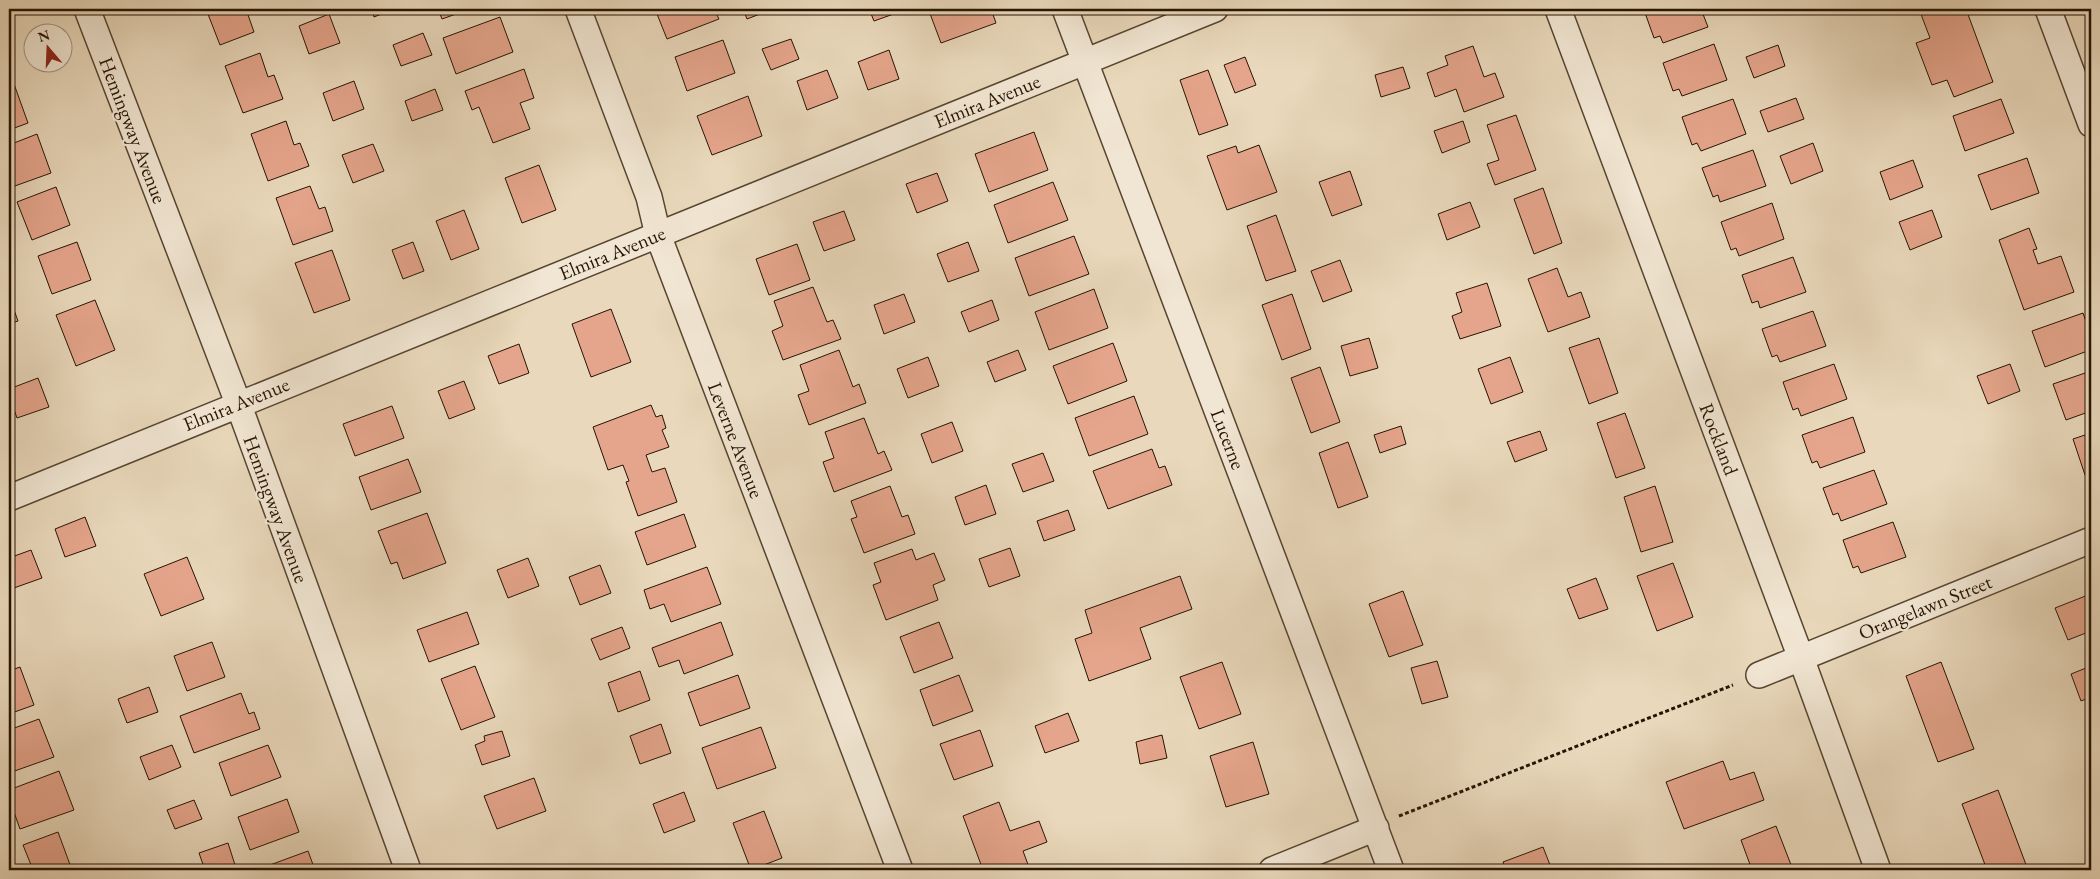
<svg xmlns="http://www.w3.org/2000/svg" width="2100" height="879" font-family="'EB Garamond',serif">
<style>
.building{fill:#e5a58c;stroke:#261402}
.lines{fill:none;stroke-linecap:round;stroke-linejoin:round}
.street-casing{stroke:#574530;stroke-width:28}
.path{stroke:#261402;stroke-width:3;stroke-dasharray:4 2.5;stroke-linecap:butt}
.street{stroke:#f1e6d3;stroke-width:25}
.labels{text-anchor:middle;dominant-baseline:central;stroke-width:4.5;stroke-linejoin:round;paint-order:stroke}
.street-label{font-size:20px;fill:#261402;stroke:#f1e6d3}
</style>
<rect width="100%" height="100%" fill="#e9d8bb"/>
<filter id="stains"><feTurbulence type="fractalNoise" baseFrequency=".004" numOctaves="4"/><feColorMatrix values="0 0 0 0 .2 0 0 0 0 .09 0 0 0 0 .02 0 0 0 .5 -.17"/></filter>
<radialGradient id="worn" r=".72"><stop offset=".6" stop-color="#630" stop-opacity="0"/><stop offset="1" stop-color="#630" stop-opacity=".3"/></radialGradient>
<path class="building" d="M206 9H246L254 32 220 45Z
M371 9H394L374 17Z
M438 9H470L442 19Z
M655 9H714L719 19 667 39Z
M743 9H773L747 19Z
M869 9H901L902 11 874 21Z
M935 9H991L996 23 941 43 929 11Z
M1649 9H1701L1708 27 1663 43 1660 36 1654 38 1644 10Z
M1919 9H1966L1993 82 1954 97 1947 80 1932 85 1916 43 1930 38Z
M329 14 340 43 309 54 299 26Z
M500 17 513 52 456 74 443 38Z
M423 33 432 55 401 66 393 45Z
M791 39 799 59 771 70 762 49Z
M723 40 735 73 687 91 675 57Z
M1714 44 1727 80 1682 96 1679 89 1673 91 1663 63Z
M1778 45 1785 66 1754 78 1746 57Z
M1473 46 1484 77 1495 73 1504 97 1464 112 1456 89 1435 97 1427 73 1448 65 1445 56Z
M889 50 899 79 868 90 858 62Z
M260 53 268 77 274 75 283 99 243 113 225 66Z
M1245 57 1256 85 1235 93 1224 65Z
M1403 67 1410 88 1381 97 1375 75Z
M524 69 534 98 520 103 530 129 493 143 479 107 472 110 465 91Z
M827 70 838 98 807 110 797 81Z
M1208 70 1228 125 1199 135 1180 80Z
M354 81 364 109 333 121 323 93Z
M14 84 28 123 9 130V86Z
M435 89 443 110 412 121 405 101Z
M748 96 762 136 712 155 697 116Z
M1796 98 1804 119 1768 132 1760 111Z
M1733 99 1746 134 1701 151 1697 143 1692 145 1682 117Z
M2001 99 2014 133 1965 151 1953 116Z
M1516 115 1536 170 1495 185 1487 164 1499 160 1487 125Z
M286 121 294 145 300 143 309 166 268 181 251 134Z
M1463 121 1470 142 1442 153 1434 131Z
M1034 132 1048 170 989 192 975 154Z
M37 134 51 173 12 187 9 178V145Z
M1813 143 1823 171 1791 184 1780 156Z
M373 144 384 171 353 183 342 155Z
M1259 145 1277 192 1227 210 1207 156 1236 146 1238 153Z
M1753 150 1766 186 1720 202 1718 195 1713 197 1702 168Z
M2027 158 2039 193 1991 210 1978 175Z
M1913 160 1923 187 1890 200 1880 172Z
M539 165 556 210 522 223 505 178Z
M1350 171 1362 205 1332 216 1319 182Z
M937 173 948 201 917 213 906 184Z
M1053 182 1068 220 1008 243 994 205Z
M310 186 319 209 325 207 333 231 293 245 276 198Z
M56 187 70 225 32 240 17 202Z
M1543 188 1562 243 1534 254 1514 199Z
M1470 202 1480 227 1447 240 1438 214Z
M1772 203 1784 239 1739 256 1736 248 1731 250 1721 222Z
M464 210 479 249 451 260 436 221Z
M1932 210 1942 237 1910 250 1899 222Z
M844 211 855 240 824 251 813 222Z
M1276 215 1296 271 1266 281 1247 226Z
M2029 228 2037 249 2033 250 2038 264 2061 256 2074 292 2024 310 1999 240Z
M1074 236 1089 274 1029 296 1015 258Z
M77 242 91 280 52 294 38 256Z
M413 242 424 271 403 279 392 250Z
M968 242 979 271 948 282 937 254Z
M797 244 810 280 769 295 756 259Z
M332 250 350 300 314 313 295 263Z
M1793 257 1806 292 1760 308 1758 301 1752 303 1742 275Z
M1340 260 1352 291 1323 302 1311 271Z
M1557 268 1568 297 1581 292 1590 317 1548 332 1528 279Z
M1487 283 1501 326 1460 339 1452 316 1462 312 1456 293Z
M813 287 827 322 833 320 841 339 783 360 772 331 783 326 774 301Z
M1094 289 1108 328 1049 350 1035 312Z
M904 294 915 322 884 334 874 305Z
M1292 294 1311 349 1282 360 1262 305Z
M9 296 18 321 9 324Z
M95 300 115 350 76 366 56 315Z
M992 300 999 320 969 332 961 312Z
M611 309 631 362 591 377 572 324Z
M1813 311 1826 346 1780 362 1777 355 1772 357 1762 329Z
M2083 313 2091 336V341L2087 343 2090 350 2045 367 2032 331Z
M1369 338 1378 368 1350 376 1341 346Z
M1599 338 1618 393 1589 404 1569 348Z
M1113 343 1127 381 1068 404 1053 366Z
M519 344 529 373 499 384 488 356Z
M839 350 853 387 859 384 866 403 809 425 798 395 809 391 800 365Z
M1018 350 1026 370 995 382 987 362Z
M928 357 939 386 908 398 897 369Z
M1510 357 1523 392 1491 404 1478 369Z
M1834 364 1847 399 1801 416 1798 408 1793 410 1783 382Z
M2010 364 2020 391 1988 404 1977 376Z
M1320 367 1340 422 1311 433 1291 378Z
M2091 371V411L2066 420 2053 384Z
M38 378 49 407 17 418 9 395V389Z
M464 381 475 409 449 419 438 391Z
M1134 396 1148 434 1089 456 1075 418Z
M651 405 656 417 662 415 666 428 662 430 669 447 646 455 652 472 665 468 677 502 638 516 626 482 629 481 623 465 608 470 593 427Z
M392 406 404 438 355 456 343 424Z
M1625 413 1645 468 1616 478 1597 423Z
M1853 417 1865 452 1820 468 1817 461 1812 463 1802 435Z
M864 418 878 454 884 451 892 470 834 492 823 462 834 458 825 432Z
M952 422 963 451 932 463 921 434Z
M1401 426 1406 444 1380 453 1374 435Z
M1540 431 1547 450 1515 462 1507 442Z
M2091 433V473L2085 475 2073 439Z
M1348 442 1368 497 1338 508 1319 453Z
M1152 449 1159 468 1165 466 1172 485 1108 509 1093 471Z
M1043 453 1054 481 1023 492 1012 464Z
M408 459 421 492 371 510 359 477Z
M1874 470 1887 504 1841 521 1838 513 1833 515 1823 488Z
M986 485 996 514 965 525 955 497Z
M890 486 902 517 908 515 915 534 864 553 851 519 857 517 851 501Z
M1655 486 1673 542 1641 552 1624 497Z
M1068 510 1075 530 1044 541 1037 521Z
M427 513 446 563 403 579 397 562 391 564 378 531Z
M684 514 696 547 647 565 635 532Z
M85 517 96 546 65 557 55 529Z
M1893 522 1906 557 1861 573 1858 566 1853 568 1843 540Z
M1010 548 1020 576 989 587 979 559Z
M912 549 916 560 934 553 945 580 933 585 938 600 886 620 873 585 881 582 874 563Z
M31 550 42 578 11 589 9 558Z
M187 557 204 599 161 616 144 574Z
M528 558 539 586 508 598 497 570Z
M1673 563 1693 617 1657 631 1637 576Z
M600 565 611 593 580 605 569 577Z
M707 567 721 604 671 622 664 604 650 609 644 590Z
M1180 576 1192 609 1140 628 1151 659 1089 681 1075 639 1092 633 1085 610Z
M1596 578 1608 609 1579 619 1567 589Z
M1403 591 1423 645 1389 657 1369 604Z
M2088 595 2091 604V631L2068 640 2055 608Z
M467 612 479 644 429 662 417 630Z
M721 622 733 655 684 674 679 660 659 667 652 648Z
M939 622 953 658 914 673 900 637Z
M622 627 630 648 600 660 591 639Z
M9 638 13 650 9 652Z
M212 642 225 677 187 691 174 656Z
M1437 661 1448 697 1422 704 1411 668Z
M1222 662 1241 714 1199 729 1180 677Z
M1941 662 1974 749 1938 762 1906 676Z
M475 666 495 717 461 730 441 679Z
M2091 666V697L2081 701 2071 674Z
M20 667 34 705 9 714V671Z
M640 671 650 700 618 712 608 683Z
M738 675 750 708 700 726 688 693Z
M959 675 973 711 933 726 920 690Z
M149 687 158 712 127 723 118 699Z
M241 693 249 714 254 712 260 729 194 753 180 716Z
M1068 713 1079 741 1045 753 1035 726Z
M39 719 54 757 9 773V730Z
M661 724 671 753 640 764 630 736Z
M761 727 776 768 717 789 702 748Z
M980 730 993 766 954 780 940 744Z
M502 731 510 756 482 765 475 745 485 741 484 736Z
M1162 735 1167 758 1140 764 1136 742Z
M1253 742 1269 794 1226 807 1210 756Z
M172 745 181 767 149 780 140 757Z
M268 745 281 777 231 796 219 763Z
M1723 761 1730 780 1754 772 1764 800 1684 829 1666 782Z
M59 771 74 810 20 829 9 798V790Z
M534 778 546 811 497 829 484 796Z
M1998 790 2028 870H1987L1962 804Z
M684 792 695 821 664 833 653 804Z
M287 799 299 832 250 850 238 817Z
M194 800 202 819 175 829 167 810Z
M999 802 1010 831 1039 821 1047 842 1023 851 1030 870H983L963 816Z
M764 811 782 858 751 870 733 823Z
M1776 826 1793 870H1752L1741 840Z
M58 832 72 870H33L23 845Z
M228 843 236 868 229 870H205L199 853Z
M1543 847 1552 870H1506L1503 862Z
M308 851 315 870H260L259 869Z"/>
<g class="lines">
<defs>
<path id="street" d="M87 9 238 403 408 870
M578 9 649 197 658 235 900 870
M1065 9 1391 870
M1558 9 1801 658 1878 870
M2048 9 2091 124
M9 498 1215 9
M1759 675 2091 540
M1272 870 1376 828"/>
</defs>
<use href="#street" class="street-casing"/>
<path class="path" d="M1399 816 1733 685"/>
<use href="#street" class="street"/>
</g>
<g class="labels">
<g class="street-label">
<text transform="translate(987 101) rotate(-22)">Elmira Avenue</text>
<text transform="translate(133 130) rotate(69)">Hemingway Avenue</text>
<text transform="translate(612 253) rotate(-22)">Elmira Avenue</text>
<text transform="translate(236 404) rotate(-22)">Elmira Avenue</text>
<text transform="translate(1228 439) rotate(69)">Lucerne</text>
<text transform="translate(1719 439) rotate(69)">Rockland</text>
<text transform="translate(736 440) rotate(69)">Leverne Avenue</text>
<text transform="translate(276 509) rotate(70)">Hemingway Avenue</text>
<text transform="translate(1925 607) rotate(-22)">Orangelawn Street</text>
</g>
</g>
<rect width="2100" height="879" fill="none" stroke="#e9d8bb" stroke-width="30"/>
<rect x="10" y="10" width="2080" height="859" fill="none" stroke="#261402" stroke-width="2.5"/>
<rect x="15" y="15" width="2070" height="849" fill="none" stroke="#261402"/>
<g transform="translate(48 48) rotate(341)"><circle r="24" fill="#f1e6d3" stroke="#a0927f"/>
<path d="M0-4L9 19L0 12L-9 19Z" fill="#8f2418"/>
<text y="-8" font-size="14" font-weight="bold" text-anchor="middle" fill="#261402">N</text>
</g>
<rect width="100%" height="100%" filter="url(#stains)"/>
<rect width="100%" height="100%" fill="url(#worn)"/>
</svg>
